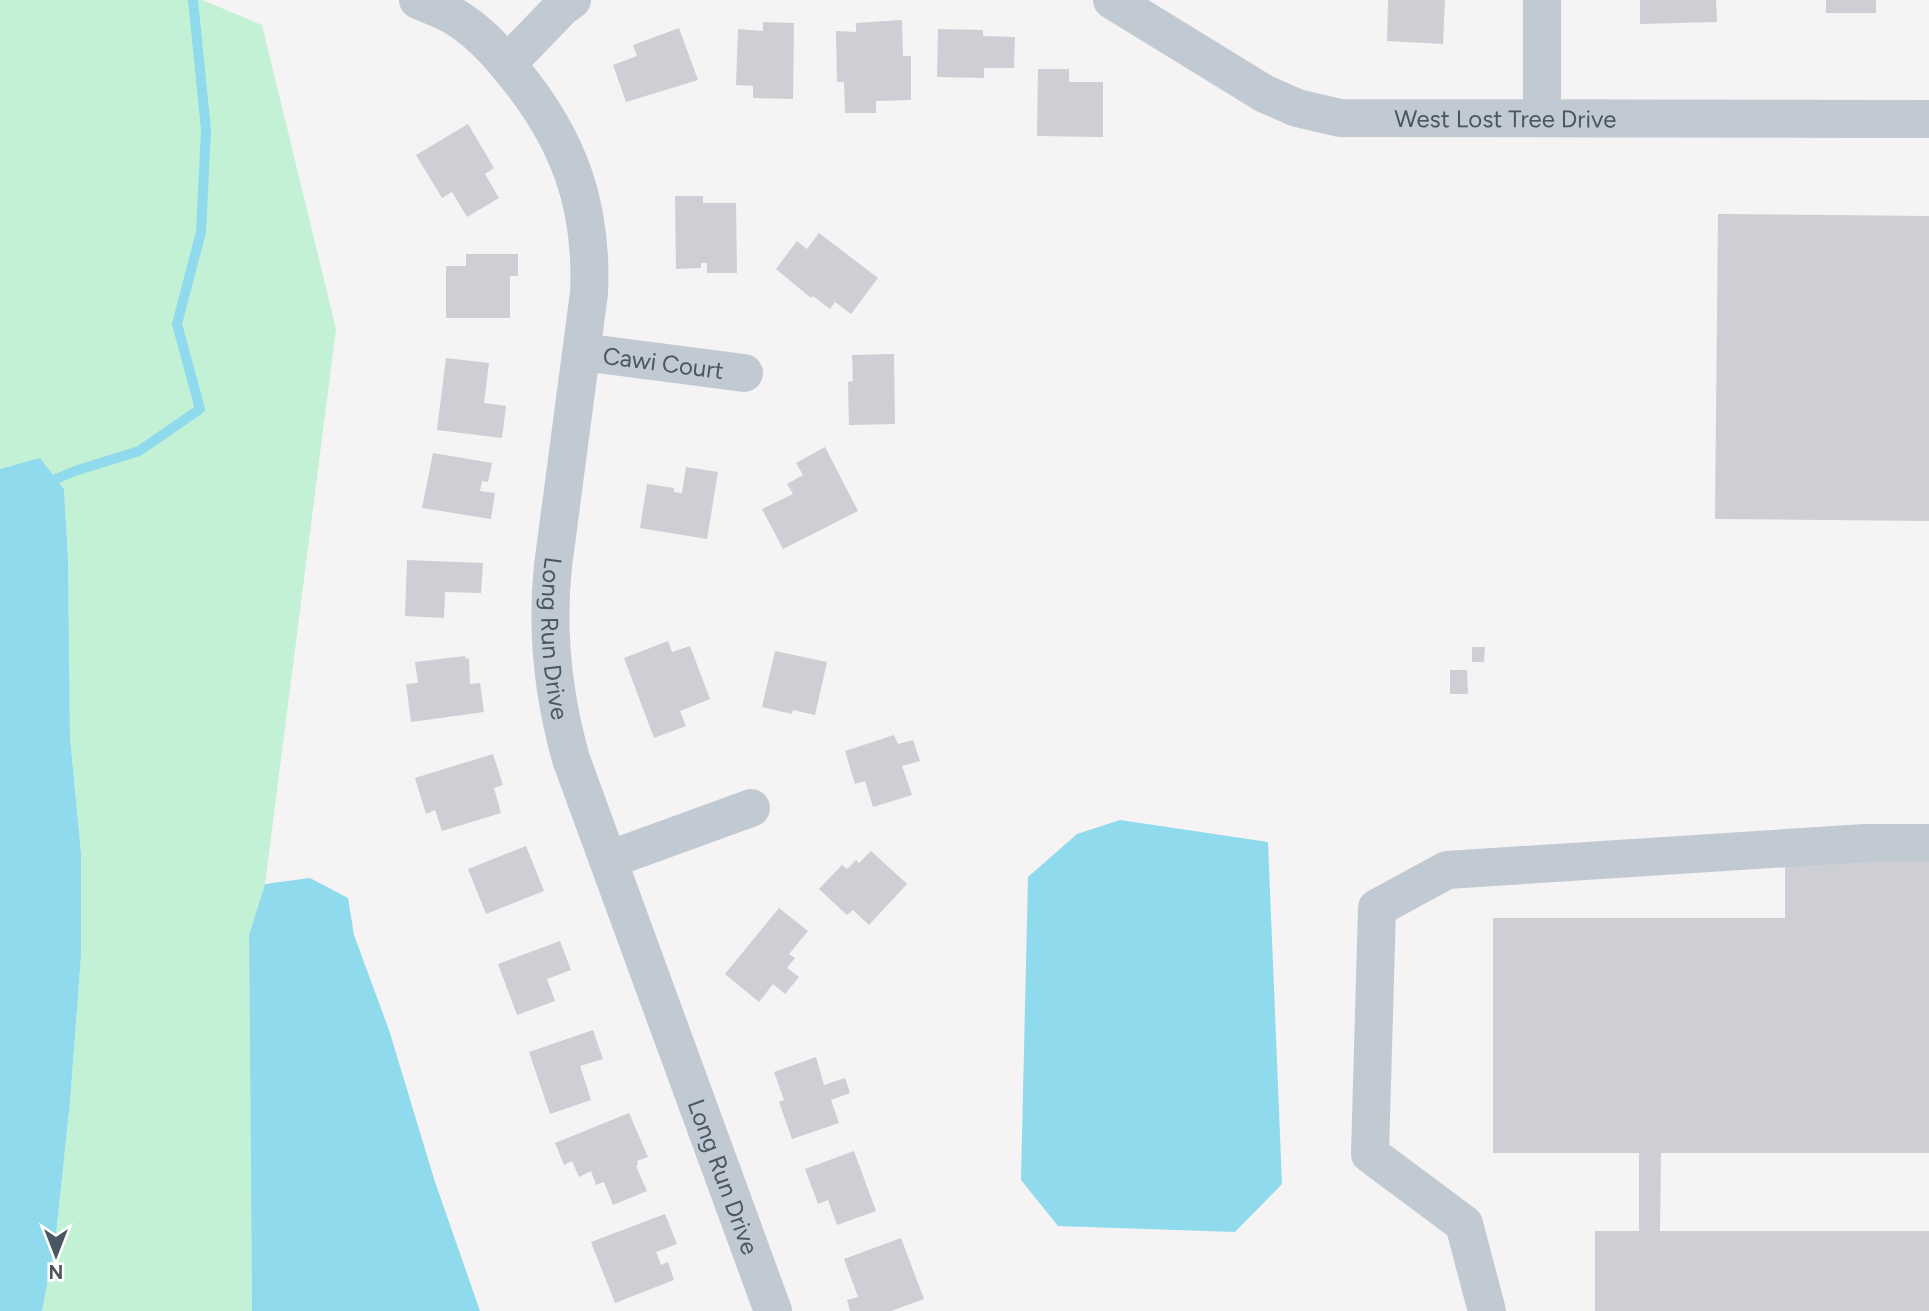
<svg xmlns="http://www.w3.org/2000/svg" width="1929" height="1311" font-family="Figtree,sans-serif">
<style>
.green{fill:#c3f1d5}
.water{fill:#90daee}
.lines{fill:none;stroke-linecap:round;stroke-linejoin:round}
.stream{stroke:#90daee;stroke-width:10}
.building{fill:#cdcfd5}
.minor{stroke:#c1cad2;stroke-width:38}
.labels{text-anchor:middle;dominant-baseline:central;stroke-width:5;stroke-linejoin:round;paint-order:stroke}
.street-label{font-size:24px;fill:#4a5661;stroke:#fff}
</style>
<rect width="100%" height="100%" fill="#f5f3f3"/>
<path class="green" d="M0 0H202L262 25 336 329 265 884 249 935 252 1311H42L55 1244 70 1102 81 956V853L70 737 68 558 64 488 40 459 0 469Z"/>
<path class="water" d="M40 458 64 489 68 558 70 737 81 853V956L70 1102 55 1244 42 1311H0V469Z
M1120 820 1268 842 1282 1184 1235 1232 1058 1226 1021 1180 1028 877 1077 834Z
M310 878 348 898 354 935 389 1030 435 1182 480 1311H252L249 935 265 884Z"/>
<g class="lines">
<path class="stream" d="M46 483 75 471 139 451 200 409 177 324 201 232 206 130 193 0"/>
</g>
<path class="building" d="M1388 0H1445L1443 44 1387 41Z
M1640 0H1716L1717 22 1640 24Z
M1826 0H1876V13H1826Z
M902 20 903 56H911V100L876 101V113H845L844 82H837L836 31 856 32V23Z
M763 22 794 23 793 99 753 98V86L736 85 738 29 763 31Z
M679 28 698 80 626 102 613 65 637 56 633 45Z
M938 29 983 30V36L1015 37 1014 68H984V78L937 77Z
M1038 69H1069V82H1103V137L1037 136Z
M468 124 494 168 485 174 499 198 467 217 452 192 442 198 416 155Z
M675 196H703V203H736L737 273H707V263H701V268L676 269Z
M1718 214 1929 216V521L1715 519Z
M819 233 878 278 851 314 835 302 830 309 813 296 811 298 776 269 797 241 807 249Z
M466 254H518V276H510V318H446V266H466Z
M894 354 895 424 849 425 848 382 853 381 852 355Z
M446 358 489 363 484 403 506 406 502 438 437 430Z
M825 447 858 511 783 549 762 509 793 494 787 484 803 475 796 463Z
M433 453 492 463 488 482 482 481 480 491 495 493 491 519 422 508Z
M686 467 718 472 707 539 640 528 647 484 674 488V492L682 493Z
M407 560 483 563 481 593 445 592 444 618 405 616Z
M668 641 672 652 690 646 710 699 680 711 686 726 654 738 624 658Z
M1472 647H1485L1484 662H1472Z
M775 651 827 662 815 715 793 710 792 714 762 707Z
M465 656 466 659 469 658 470 684 480 683 484 712 411 722 406 684 418 683 415 662Z
M1450 670H1467L1468 694H1450Z
M894 735 898 744 913 740 920 761 902 766 912 795 873 807 865 781 855 784 845 751Z
M493 754 503 785 494 788 501 813 442 831 435 810 426 814 415 778Z
M526 846 544 891 486 914 468 869Z
M871 851 907 884 869 925 853 910 847 915 819 889 842 865 847 869 856 860 859 863Z
M1785 860H1929V1153H1661L1660 1231H1929V1311H1595V1231H1639V1153H1493V918H1785Z
M779 908 808 931 789 954 795 958 787 968 799 977 785 994 773 984 759 1002 725 974Z
M560 941 571 970 547 979 555 1001 517 1015 498 964Z
M593 1030 603 1059 580 1066 591 1100 550 1114 529 1052Z
M816 1057 824 1085 845 1078 850 1093 831 1100 839 1123 792 1139 779 1102 784 1100 774 1072Z
M629 1113 648 1157 637 1161 638 1165 636 1166 647 1191 613 1205 604 1182 596 1185 591 1171 579 1177 572 1161 564 1165 555 1143Z
M854 1151 876 1211 837 1225 828 1200 818 1204 805 1169Z
M665 1214 677 1244 656 1252 661 1265 668 1262 674 1280 615 1303 591 1242Z
M901 1238 924 1299 891 1311H850L847 1300 858 1297 844 1259Z"/>
<g class="lines">
<g class="minor">
<path id="s1" d="M418 0C428 4 438 8 448 13 475 27 496 50 515 74 569 140 593 206 589 293L553 566C546 632 553 695 571 759L773 1311"/>
<path id="s2" d="M1112 0 1265 94 1297 108 1340 118 1929 119"/>
<path d="M507 64 562 7 572 0"/>
<path d="M1542 118V0"/>
<path id="s3" d="M582 352 744 373"/>
<path d="M608 860 751 808"/>
<path d="M1487 1311 1464 1224 1370 1154 1377 908 1447 870 1865 843H1929"/>
</g>
</g>
<g class="labels">
<g class="street-label">
<text stroke="none"><textPath href="#s2" startOffset="424">West Lost Tree Drive</textPath></text>
<text stroke="none"><textPath href="#s3" startOffset="82">Cawi Court</textPath></text>
<text stroke="none"><textPath href="#s1" startOffset="709">Long Run Drive</textPath></text>
<text stroke="none"><textPath href="#s1" startOffset="1276">Long Run Drive</textPath></text>
</g>
</g>
<g transform="translate(56 1255) rotate(180)" stroke="#ffffff" stroke-width="5" paint-order="stroke">
<path d="M0-5L12 26L0 18L-12 26Z" fill="#4a5661"/>
<text y="-10" font-size="19" font-weight="bold" text-anchor="middle" fill="#4a5661">N</text>
</g>
</svg>
